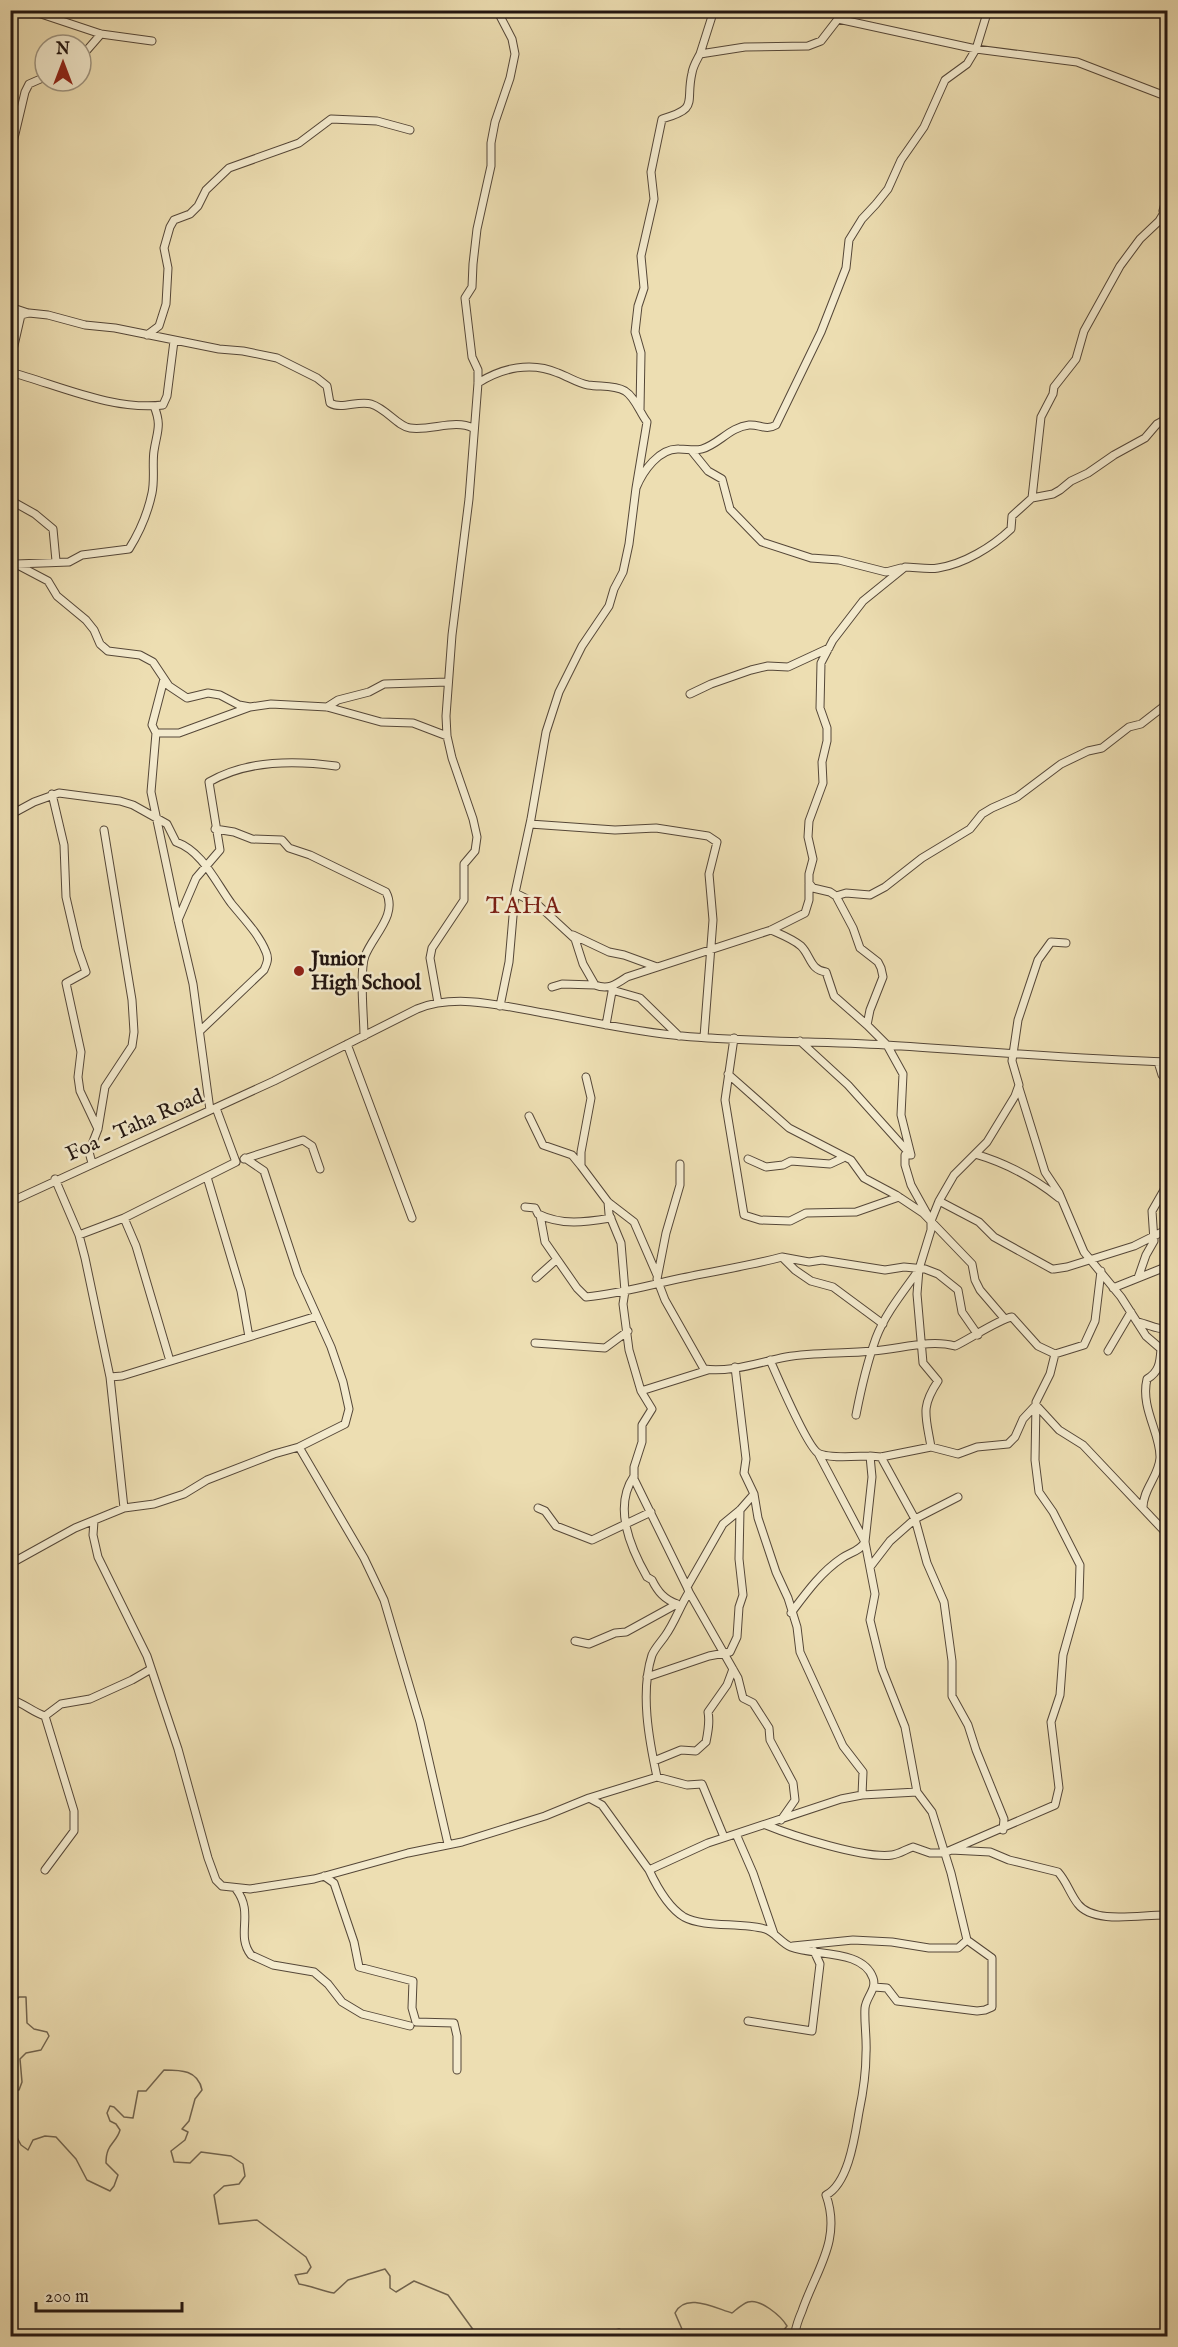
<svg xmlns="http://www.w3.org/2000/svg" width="1178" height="2347" font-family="'IM FELL English',serif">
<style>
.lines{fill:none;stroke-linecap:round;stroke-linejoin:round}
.stream{stroke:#726550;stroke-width:1.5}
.minor-casing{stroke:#554738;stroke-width:9}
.minor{stroke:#f3eacd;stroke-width:7}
.poi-dot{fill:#8f2418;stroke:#f3eacd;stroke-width:2}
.labels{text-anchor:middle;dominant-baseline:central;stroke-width:5;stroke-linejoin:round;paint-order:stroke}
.poi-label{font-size:21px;font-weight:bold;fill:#221510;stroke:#f3eacd;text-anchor:start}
.street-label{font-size:21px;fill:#221510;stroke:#f3eacd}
.quarter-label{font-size:24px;letter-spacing:1.5px;fill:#7a1f14;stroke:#f3eacd}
</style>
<rect width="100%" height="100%" fill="#eddeb2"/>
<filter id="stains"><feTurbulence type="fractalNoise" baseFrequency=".00333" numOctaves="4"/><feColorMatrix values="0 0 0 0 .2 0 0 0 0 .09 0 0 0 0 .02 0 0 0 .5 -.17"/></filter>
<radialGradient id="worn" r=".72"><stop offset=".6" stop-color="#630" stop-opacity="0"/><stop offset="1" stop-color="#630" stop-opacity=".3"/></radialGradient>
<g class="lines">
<path class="stream" d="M10 2008 19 1997H26L27 2023 34 2029 47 2032 49 2036 41 2050 26 2053 20 2059 22 2082 19 2090H10
M10 2124 21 2145 28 2150 33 2140 45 2136 56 2137 76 2159 87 2180 110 2191 114 2186 118 2175 106 2163C106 2143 116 2144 120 2130L116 2124 110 2121 107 2113 110 2106 114 2107 124 2117 133 2118 138 2091H146L164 2070C181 2070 198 2070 202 2090L195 2099 189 2121 182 2129 188 2132 185 2140 171 2151 174 2162 190 2163 201 2152 231 2156 243 2164 245 2176 239 2184 224 2186 214 2195 219 2224 257 2220 306 2257 311 2267 307 2273 295 2275 299 2284C312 2286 322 2291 334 2293L348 2280 385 2269 390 2276V2288L396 2292 414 2281 448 2295 477 2335 482 2336
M592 2336 619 2329 634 2336
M685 2336 675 2313C685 2292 715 2308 732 2313 736 2310 742 2304 748 2302 760 2298 781 2316 787 2326L779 2336"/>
<defs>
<path id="minor" d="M29 10 101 34 152 41
M838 19 976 49 1077 62 1168 97
M700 54 714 10
M81 57 101 34
M10 155 25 92 29 84 45 77
M1163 211 1168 192
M10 307 28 313
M147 335 159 326 166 304 168 268 164 248 170 227 174 220 190 214 198 206 206 190 229 168 299 143 331 119 377 121 410 130
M10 363 21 315 29 313 48 315 85 325 115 328 219 349 243 351 277 358 317 378 327 386 330 403C342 410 358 400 371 404 387 409 397 426 410 428 431 431 455 419 473 428
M10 372C58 385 113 411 163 405L167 396 174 341
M478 383C502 368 531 361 558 373 569 377 577 383 588 385 601 387 614 385 625 391 635 397 640 413 647 422L636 488C643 471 659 448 679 449 687 449 695 451 702 449 719 444 730 427 749 425 759 424 766 431 776 425L821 332 846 268 849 240 862 219 876 204 888 189 901 160 924 127 945 80 967 64 976 49 988 10
M640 410 641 353 635 332 638 306 644 288 641 256 654 199 651 172 662 119C700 108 685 103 692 73 693 66 697 60 700 54L745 47 808 46 821 41 838 19 841 10
M691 450 708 471 722 479 730 509 762 542 811 558 839 560 886 572 901 568
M1032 498 1053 494 1060 490 1071 481 1088 473 1114 455 1145 438 1157 424 1168 418
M10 500 35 514 53 529 56 561
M10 561 48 581 57 596 86 620 94 630 100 644 108 651 140 655 153 662 169 686 187 698 208 693 220 695 239 705 250 707 271 704 327 707 381 722 413 723 447 736
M16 564 69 562 82 555 129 549C139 533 148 512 152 493 155 479 152 464 154 451 157 431 162 426 154 406
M164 679 152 725 156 733 151 792 178 920 193 984 210 1110
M690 694 711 684 751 670 768 666 788 667 829 648
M327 707 338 700 369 692 384 684 448 682
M156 733H179L250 707
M52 794 64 845 66 897 78 949 86 972 66 983 81 1052 78 1077 80 1091 98 1129
M10 815 34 802 59 793 120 801 133 805 167 824 176 842C202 851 215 881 231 903 243 918 259 934 266 952 269 959 267 963 264 970L201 1030
M530 824 615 830 656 828 708 836 717 842 709 874 713 920 704 1037
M215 829 234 832 252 839 282 840 289 848 310 855 386 892C398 915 373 935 365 956 359 972 364 1017 364 1036
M515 893 537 904 575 939 583 964 595 985C608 990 615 985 627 977L771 930 805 913 809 900V884
M836 896 846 893 870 895 885 887 922 858 970 829 982 814 992 808 1017 797 1061 764 1088 751 1102 748 1129 727 1141 724 1168 703
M178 920 196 878 220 850 209 782C247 760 294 760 336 766
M771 930C780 934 793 939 801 946 811 956 810 970 826 972L834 996 867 1025
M573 935 609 952 624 955 657 967
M552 987 562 984 595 985
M612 990 640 998 679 1036
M438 1003 430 958 432 948 464 900V864L475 851 477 837 473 819 452 758 447 736 446 716 452 635 469 499 478 383V370L472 357 465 298 472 287 473 264 477 229 491 166V143L495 122 510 78 515 54 512 39 500 16 499 10
M500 1006 509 962 515 893 531 819 546 732 559 692 582 646 609 606 614 589 623 572 629 544 636 488
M606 1025 613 986
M734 1038 725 1100 744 1215 760 1220 790 1221 806 1213 856 1212 899 1197
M800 1041 848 1085 909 1153
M347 1044 412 1218
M1158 1062 1162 1075 1168 1080
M728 1074 789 1128 851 1160 864 1178 896 1195 923 1213 972 1264 975 1280 980 1290 1004 1318
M586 1077 591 1098 581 1152V1166L608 1202 634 1222 657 1275
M1019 1088 1045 1172 1059 1193 1084 1252 1121 1297 1146 1336 1168 1355
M529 1116 543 1145 572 1155 581 1166
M975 1154C1006 1163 1034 1178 1059 1198
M245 1158 264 1171 298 1274 317 1316
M244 1159 303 1140 312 1146 320 1169
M748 1159 766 1167 783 1165 791 1161 830 1164 843 1158
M92 1163 89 1152 98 1129 105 1087 132 1046 134 1032 132 1000 104 830
M680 1164V1185L666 1233 657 1279 665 1300 704 1369C730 1373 760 1362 786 1357 815 1352 844 1354 873 1351 900 1349 930 1339 955 1346 970 1339 999 1319 1012 1317L1038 1346 1055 1354
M207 1177 241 1291 249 1337
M55 1179 79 1235 85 1258 110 1377 124 1508
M939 1201 979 1222 994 1237 1052 1269
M10 1202 274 1081 417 1009C456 993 503 1006 543 1013 589 1021 635 1032 682 1036 750 1042 818 1041 886 1045 980 1051 1073 1059 1168 1062
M608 1202 609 1214 621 1243 625 1291 623 1304 629 1350 641 1391 652 1409 642 1425V1442L634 1467V1479L687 1587
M525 1207 535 1208 538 1214C562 1226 586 1222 611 1218
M540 1215 545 1242 577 1288 586 1297C619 1294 650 1285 682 1278 715 1271 749 1266 782 1257L795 1270 811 1281 833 1287 883 1324
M124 1218 136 1246 170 1361
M931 1221 939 1201 954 1175 987 1142 1015 1096 1019 1085 1012 1061 1018 1020 1038 960 1051 942 1066 943
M79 1235 124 1218 236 1162 216 1108
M782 1257 809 1262 822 1260 885 1270 904 1267 925 1269 938 1274 958 1290 962 1312 978 1335
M1054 1269 1067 1267 1134 1246 1168 1229
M536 1278 556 1260
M1138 1278 1146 1255 1154 1241 1152 1211 1168 1183
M1113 1288 1168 1266
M1137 1322C1149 1324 1156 1330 1168 1329
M535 1343 605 1348 628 1331
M1108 1351 1131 1312
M770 1360C777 1376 807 1446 818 1453 828 1459 858 1456 870 1456
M641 1391 708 1370
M856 1415C861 1389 867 1363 876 1338 885 1314 903 1292 918 1271
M299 1447 364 1558 384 1600 420 1722 448 1844
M931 1447 958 1454 977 1447 1008 1444 1015 1437 1023 1419 1036 1405 1059 1430 1083 1445 1168 1535
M881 1457 915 1519 927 1563 944 1602 952 1661V1696L968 1725 976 1750 1004 1819 1003 1830
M634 1476C613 1507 630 1547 647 1577L652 1580C658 1592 664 1599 677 1604
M754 1494 758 1518 776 1572 788 1598 797 1627 800 1652 843 1746 863 1772 862 1795
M1143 1507C1143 1489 1159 1476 1160 1458 1161 1434 1140 1408 1147 1379 1159 1372 1160 1363 1161 1349
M538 1508 545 1511 556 1526 592 1540 651 1512
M94 1521 93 1535 98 1557 147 1656 178 1749 208 1858 216 1880 222 1886 250 1889 314 1879 408 1853 462 1842 545 1816 589 1798 602 1805 649 1870 708 1843 841 1799 862 1795 917 1792
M10 1564 75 1528 124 1508 154 1504 184 1494 207 1480 274 1454 299 1447 345 1424 349 1409 343 1382 331 1347 317 1316 122 1376 110 1377
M870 1567 890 1541 915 1519 958 1497
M689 1592 738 1678 743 1698 753 1703 769 1728 770 1740 793 1783 795 1800 781 1820
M791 1613C806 1593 821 1572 842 1558 851 1552 860 1551 865 1542L818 1453
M575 1641 589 1644 615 1633 626 1632 677 1604
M647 1677 709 1656 730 1652 737 1637 739 1607 743 1595 739 1559 740 1510
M10 1699C24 1703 32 1712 45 1716L74 1811V1831L45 1870
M45 1716 61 1704 90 1699 132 1680 151 1669
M654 1761 681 1750 696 1751 706 1742C708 1732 710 1722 708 1712L727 1685 733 1669
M657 1777C649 1740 640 1692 652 1655 655 1648 661 1642 665 1636 675 1622 680 1606 689 1592L687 1587 723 1524 740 1510 754 1494 744 1473 746 1459 735 1367
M589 1798 657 1777 687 1785 702 1784 724 1837
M766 1825C793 1836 865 1859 892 1855 900 1854 906 1849 913 1847L930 1853H944L951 1850 990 1852 1009 1860 1058 1872C1067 1882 1070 1894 1078 1904 1094 1925 1143 1914 1168 1915
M736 1834 753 1873 774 1934
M951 1850 1055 1805 1059 1788 1051 1722 1060 1695 1063 1655 1079 1598 1080 1565 1053 1512 1039 1492 1035 1460 1036 1402 1050 1374 1055 1354 1084 1345 1095 1321 1101 1271
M649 1870C656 1885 669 1908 684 1917 704 1928 741 1922 765 1929 775 1932 781 1943 791 1947 814 1956 863 1949 873 1978 877 1989 866 1997 865 2008 864 2023 867 2038 866 2053 866 2073 863 2093 859 2112 855 2135 849 2183 826 2195 842 2240 816 2270 802 2311 799 2318 796 2326 795 2333L792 2336
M324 1876 334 1883 354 1942 359 1967 413 1981 412 2008 416 2022 454 2023 457 2036V2070
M236 1889C255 1914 235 1934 251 1955L273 1965 314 1972 328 1984 342 2002 362 2014 410 2026
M793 1946 853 1940 892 1942 929 1948H958L967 1940
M874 1987 887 1988 897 2001 977 2011 985 2010 992 2007V1958L967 1940 951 1873 932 1812 917 1792 905 1727 882 1669 870 1620 875 1594 865 1542 872 1477 870 1456 881 1457 931 1447C926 1416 920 1408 938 1381L923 1363 917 1294 919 1269 931 1230V1221L911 1185 905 1165V1155H911L901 1115 903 1074 887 1045 867 1025 870 1010 883 977 881 968 878 962 860 948 853 928 836 896 830 892 813 888 809 883V874L813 859 808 837 809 821 823 783 822 762 827 741V728L820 708 821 663 833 640 863 601 905 567C915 567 928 570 938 568 964 564 992 547 1011 529L1012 516 1032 498 1041 417 1053 394 1054 387 1076 359 1084 331 1120 266 1140 239 1159 221 1168 206
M748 2021 812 2031 820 1964 814 1951"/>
</defs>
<use href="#minor" class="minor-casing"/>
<use href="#minor" class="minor"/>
</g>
<circle class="poi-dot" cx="299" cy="971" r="6"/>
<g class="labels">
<g class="poi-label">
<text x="311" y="959">Junior<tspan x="311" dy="24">High School</tspan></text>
</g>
<g class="street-label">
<text transform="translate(135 1126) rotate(-24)">Foa - Taha Road</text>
</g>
<g class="quarter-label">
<text x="524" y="906">TAHA</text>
</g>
</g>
<rect width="1178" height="2347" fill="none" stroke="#eddeb2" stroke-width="36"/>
<rect x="12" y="12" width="1154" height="2323" fill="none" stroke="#221510" stroke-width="3"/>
<rect x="18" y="18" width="1142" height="2311" fill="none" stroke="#221510" stroke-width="1.5"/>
<g transform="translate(63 63)"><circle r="28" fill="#f3eacd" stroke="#9f9581" stroke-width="1.5"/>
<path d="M0-4.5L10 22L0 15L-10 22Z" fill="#8f2418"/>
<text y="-9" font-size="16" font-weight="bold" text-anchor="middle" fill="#221510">N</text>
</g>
<path d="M36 2302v9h146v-9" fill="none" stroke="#221510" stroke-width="3"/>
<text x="45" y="2302" font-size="18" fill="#221510" stroke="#f3eacd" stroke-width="4.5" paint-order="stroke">200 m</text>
<rect width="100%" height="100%" filter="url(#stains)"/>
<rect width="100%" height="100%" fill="url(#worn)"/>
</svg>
